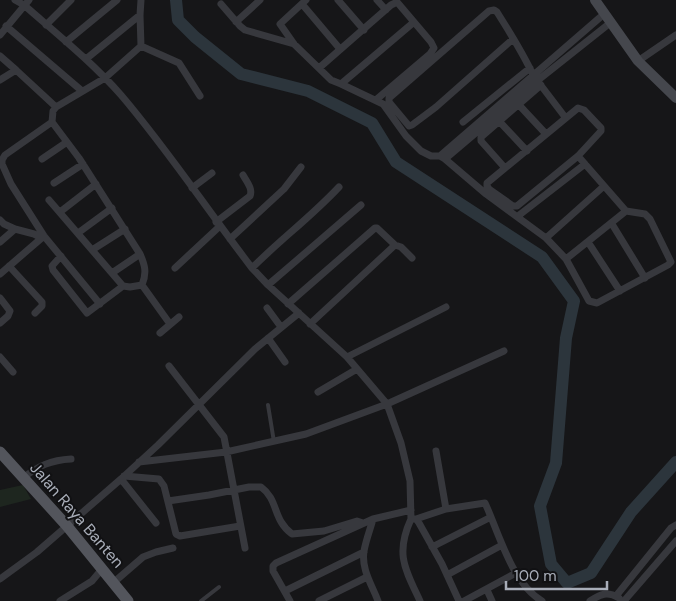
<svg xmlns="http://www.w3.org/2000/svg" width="676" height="601" font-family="'DM Sans',sans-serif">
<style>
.green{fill:#1e261f}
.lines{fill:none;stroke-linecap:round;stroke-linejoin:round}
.river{stroke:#2c353c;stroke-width:12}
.lane{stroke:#37383d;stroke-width:4}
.street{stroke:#37383d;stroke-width:7}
.secondary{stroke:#45474d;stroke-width:10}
.primary{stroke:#53555c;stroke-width:11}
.labels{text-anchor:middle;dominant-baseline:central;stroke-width:4;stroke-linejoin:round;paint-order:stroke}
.street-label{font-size:16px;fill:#a8adb8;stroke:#111113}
</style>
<rect width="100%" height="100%" fill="#161618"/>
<path class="green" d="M23 485 31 499 0 507V490Z"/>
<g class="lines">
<path class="river" d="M176 0 178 20 195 37 241 74 308 91 372 123 396 162 542 257 574 301 566 338 556 463 540 506 551 564 567 583 591 573 631 512 676 462"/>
<path class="lane" d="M268 405 274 442
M201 601 219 587"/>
<path class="street" d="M15 0 24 5C57 34 92 62 121 95 168 150 208 211 252 268L268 285 347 357 387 404 401 443 410 481 411 519H416L419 523 442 564 459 601
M306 0 280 24 294 44 331 80 341 84 383 104 406 136 421 151 431 156H440L445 159 486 194 546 238 566 259 589 301 597 303 668 265 671 262 650 219 645 214 626 211 566 259
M338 0 364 30
M377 0 386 10
M221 4 240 26 245 30 294 44
M302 4 340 49
M236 22 260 0
M46 25 71 0
M6 26 82 91
M0 35 29 0
M513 39 436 107 412 125 409 126 389 102V98L489 11 494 10 497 12C510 33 523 53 533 75L565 117
M66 42 117 0
M141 46 140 15 141 0
M0 56 16 70
M86 59 140 15
M638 61 676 35
M319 68 391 5 397 2 431 42 434 48 430 54 377 99
M0 80 16 70 56 107 53 111 52 122 79 158 140 254C145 265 147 273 142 285L130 287 123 286 49 200
M341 84 414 22
M519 105 546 134
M56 107 105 78 141 46 179 63 200 96
M578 108 584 110 601 128V131L578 156 517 206H513L489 189 487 186V183Z
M499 121 527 151
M52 122 5 155 2 160V164L11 184 44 236 100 304
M463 122 530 68
M440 156 604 14
M578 156 626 211
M42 159 67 142
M445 159 537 81 610 23
M505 168 481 141V137L541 85
M54 183 83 164
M192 188 212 173
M60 212 96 184
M518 216 585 164
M0 220 4 224 15 229
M216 222 250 196C253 189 247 182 243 175
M612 224 645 278
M78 233 112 208
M546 238 604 186
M230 239 284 189 301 167
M0 242 15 229 34 234 42 238
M588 242 620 291
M92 250 125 229
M61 256 52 266 53 270 87 313 123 286
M9 266 42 302V306L35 313
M175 268 220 226
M252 268C280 240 312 216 339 187
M112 273 140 254
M0 274 44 236
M142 285 170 324
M268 285 361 205
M0 298 10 311 8 316 0 323
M288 304 375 228H377L395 245
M267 308 281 327
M310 324 395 245 401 247 412 258
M160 333 179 317
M268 338 285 362
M0 357 13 372
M347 357 446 307
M169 366 224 437 245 548
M318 392 357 369
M139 462 226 452 306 434 387 404 504 351
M124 476 159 479 164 486 176 534 180 536 240 526
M23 478C38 466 51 460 71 459
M121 479 156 523
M168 501 209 495 249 487H261C279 500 272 519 292 534L324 531 357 521 363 523
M446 509 485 503C499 533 512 584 542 601
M373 519C370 530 366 540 364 551 361 569 372 585 378 601
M411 519C395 554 405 569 420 601
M416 519 446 509 436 451
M432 547 491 517
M447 575 502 545
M0 579 37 552 121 479 158 445 255 349 299 313
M113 583 143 557 156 552 173 548
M487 590 492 601
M285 591 364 552
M616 596 671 528 676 525
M60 601 92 581 102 569
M290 601 273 571V566L276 563 373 519 411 510
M319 601 367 577
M464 601 516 573
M590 601C601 594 607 591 619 598
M624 601 676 541"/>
<path class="secondary" d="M595 0 638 61 676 98"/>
<path class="primary" d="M0 452 67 526 128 601"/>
</g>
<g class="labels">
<g class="street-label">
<text transform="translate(77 515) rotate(49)">Jalan Raya Banten</text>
</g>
</g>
<path d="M506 581v8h101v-8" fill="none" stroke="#a8adb8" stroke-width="2.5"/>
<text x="514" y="581" font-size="15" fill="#a8adb8" stroke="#111113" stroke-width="4" paint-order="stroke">100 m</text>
</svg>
